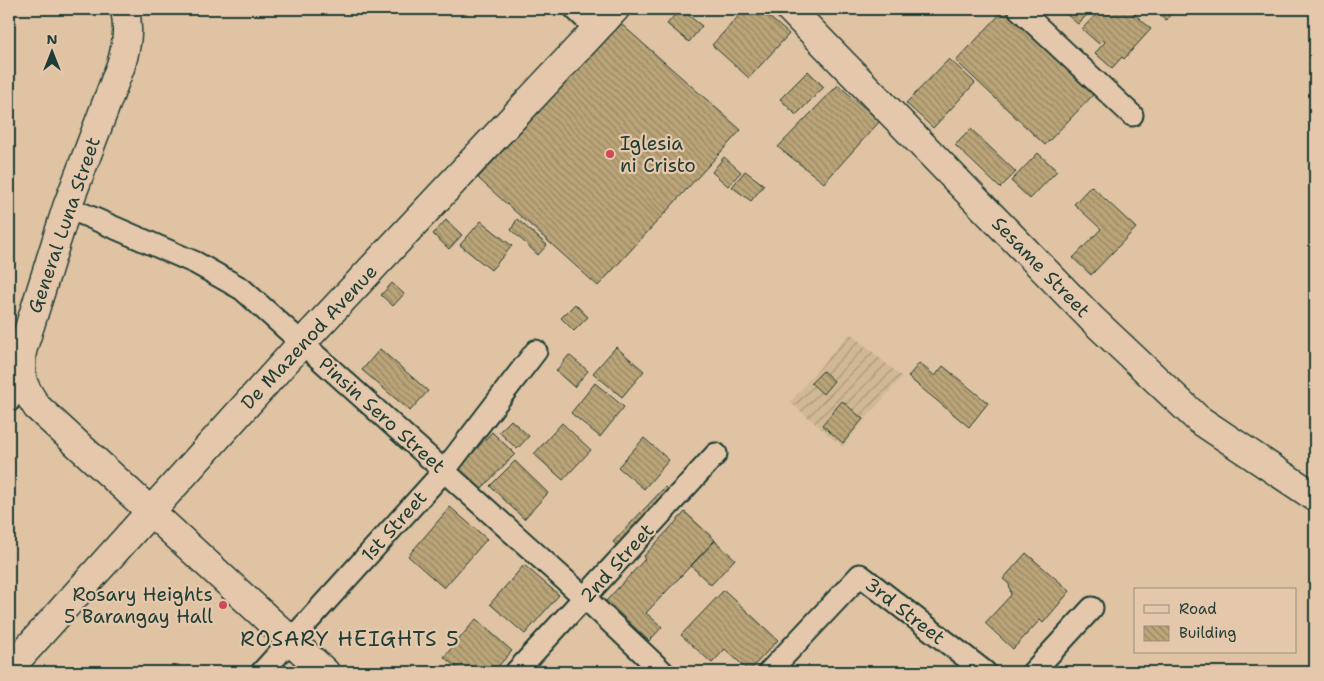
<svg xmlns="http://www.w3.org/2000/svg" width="1324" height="681" font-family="'Shantell Sans',sans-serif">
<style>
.industrial{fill:url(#industrial-furrows)}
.building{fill:url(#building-back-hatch);stroke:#1f3d34}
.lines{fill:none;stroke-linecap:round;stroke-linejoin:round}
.street-casing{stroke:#1f3d34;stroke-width:25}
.secondary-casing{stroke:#1f3d34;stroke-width:31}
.street{stroke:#e5c8ac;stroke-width:21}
.secondary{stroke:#e5c8ac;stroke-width:28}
.poi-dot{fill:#d1495b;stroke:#e5c8ac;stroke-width:2}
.labels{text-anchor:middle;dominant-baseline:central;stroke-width:4.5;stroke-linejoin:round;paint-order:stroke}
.poi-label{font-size:19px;fill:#1f3d34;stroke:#e5c8ac;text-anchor:start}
.street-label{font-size:19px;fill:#1f3d34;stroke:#e5c8ac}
.quarter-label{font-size:21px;letter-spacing:1px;fill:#1f3d34;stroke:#e5c8ac}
</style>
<defs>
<pattern id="industrial-furrows" width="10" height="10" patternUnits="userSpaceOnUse" patternTransform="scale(1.25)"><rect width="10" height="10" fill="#d1b894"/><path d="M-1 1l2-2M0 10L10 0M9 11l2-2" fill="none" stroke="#a9977a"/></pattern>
<pattern id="building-back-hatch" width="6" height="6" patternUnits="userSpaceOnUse" patternTransform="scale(1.25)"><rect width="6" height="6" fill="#baa478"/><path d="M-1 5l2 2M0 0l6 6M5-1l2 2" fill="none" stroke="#978763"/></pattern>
</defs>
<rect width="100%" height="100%" fill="#e0c3a3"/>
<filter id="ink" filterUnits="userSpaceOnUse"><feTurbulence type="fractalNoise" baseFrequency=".02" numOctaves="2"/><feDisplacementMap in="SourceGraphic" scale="10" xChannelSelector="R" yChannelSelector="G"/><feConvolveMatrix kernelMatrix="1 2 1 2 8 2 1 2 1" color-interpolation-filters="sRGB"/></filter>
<g filter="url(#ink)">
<path class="industrial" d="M850 333 902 377 842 446 790 402Z"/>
<path class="building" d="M680 9 702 26 689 42 667 24Z
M707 9H718L713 14Z
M745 9H760L789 34 749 78 712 45Z
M1005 9 1095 93 1045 145 956 61Z
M1060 9H1093L1078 24Z
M1101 9H1124L1127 11 1129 9 1151 29 1124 59 1122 57 1112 68 1095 53 1105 42 1103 40 1099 44 1082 29Z
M1154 9H1175L1166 20Z
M620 23 741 130 598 286 478 178Z
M949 59 975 83 933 128 906 103Z
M808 71 824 87 796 115 780 99Z
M838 85 880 121 824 183 778 147Z
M971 129 1016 172 1000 188 955 145Z
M1038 153 1057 171 1030 199 1011 181Z
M724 157 741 172 728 186 712 172Z
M745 171 764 185 751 201 732 187Z
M1091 186 1136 228 1091 275 1073 258 1101 229 1074 204Z
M517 219 547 245 538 255 511 230Z
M446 220 462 235 449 249 433 234Z
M481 221 512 246 491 270 460 245Z
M392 283 404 294 393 306 381 295Z
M575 304 588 317 574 331 561 318Z
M616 347 644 371 622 397 593 373Z
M380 349 428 391 410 411 362 370Z
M569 355 588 371 574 387 556 371Z
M919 363 935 376 943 366 988 403 969 427 908 377Z
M823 371 834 381 823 394 811 383Z
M595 383 624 407 600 437 571 413Z
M842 401 863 419 843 443 822 425Z
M511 420 529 436 517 449 499 432Z
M562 423 591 450 563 480 534 454Z
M492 432 515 454 479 491 457 470Z
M644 438 669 460 644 489 618 467Z
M515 461 548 493 524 519 490 486Z
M665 487 674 495 622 550 613 542Z
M450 507 487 539 444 588 408 556Z
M685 512 715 540 646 613 662 627 649 641 606 601 645 559 643 557Z
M715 541 735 559 711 585 691 566Z
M1026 553 1070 591 1043 623 1040 620 1013 649 985 623 1011 595 1009 584 1003 579Z
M524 565 559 595 525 634 490 604Z
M724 590 778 640 749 671 725 649 712 663 681 635Z
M476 619 512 651 493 672H461L444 657Z"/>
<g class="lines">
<defs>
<path id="street" d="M575 9 596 29
M1019 9 1132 115
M67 207 196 263 242 289 585 598 663 672
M9 401 20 371
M262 672 444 471 536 351
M516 672 716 454
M769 672 860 575 985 672
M1033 672 1092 608"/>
<path id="secondary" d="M125 9C129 30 127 44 121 65L67 207 22 351C19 379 22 385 37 407L325 672
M790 9 1092 319 1198 419 1315 497
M9 669 302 343 615 9"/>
</defs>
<use href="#street" class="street-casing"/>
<use href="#secondary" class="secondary-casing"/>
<use href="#street" class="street"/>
<use href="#secondary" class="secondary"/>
</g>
</g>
<g class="poi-dot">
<circle cx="610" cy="154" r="5"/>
<circle cx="223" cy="605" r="5"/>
</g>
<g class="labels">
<g class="poi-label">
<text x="620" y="143">Iglesia<tspan x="620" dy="22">ni Cristo</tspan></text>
<text x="213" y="594" text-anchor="end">Rosary Heights<tspan x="213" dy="22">5 Barangay Hall</tspan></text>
</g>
<g class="street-label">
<text transform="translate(64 225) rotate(-71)">General Luna Street</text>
<text transform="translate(1041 267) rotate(46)">Sesame Street</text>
<text transform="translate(309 337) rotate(-47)">De Mazenod Avenue</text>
<text transform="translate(382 415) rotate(42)">Pinsin Sero Street</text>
<text transform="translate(394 526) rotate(-48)">1st Street</text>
<text transform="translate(617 563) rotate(-48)">2nd Street</text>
<text transform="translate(905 611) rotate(38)">3rd Street</text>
</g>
<g class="quarter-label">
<text x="350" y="639">ROSARY HEIGHTS 5</text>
</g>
</g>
<rect width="1324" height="681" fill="none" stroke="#e5c8ac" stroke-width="30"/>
<rect x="15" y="15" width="1294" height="651" fill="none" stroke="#1f3d34" stroke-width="2" filter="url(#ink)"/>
<rect x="1134" y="588" width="162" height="65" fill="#e5c8ac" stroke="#96907c"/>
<rect x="1144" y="605" width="25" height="8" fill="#e5c8ac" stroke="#96907c"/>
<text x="1179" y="614" font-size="15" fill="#1f3d34">Road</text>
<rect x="1144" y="626" width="25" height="15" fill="url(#building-back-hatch)" stroke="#96907c"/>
<text x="1179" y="638" font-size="15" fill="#1f3d34">Building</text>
<g transform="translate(52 52)" stroke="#e5c8ac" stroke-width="4" paint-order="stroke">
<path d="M0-4L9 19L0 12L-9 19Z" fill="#1f3d34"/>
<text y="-8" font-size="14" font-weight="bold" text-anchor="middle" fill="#1f3d34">N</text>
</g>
</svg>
